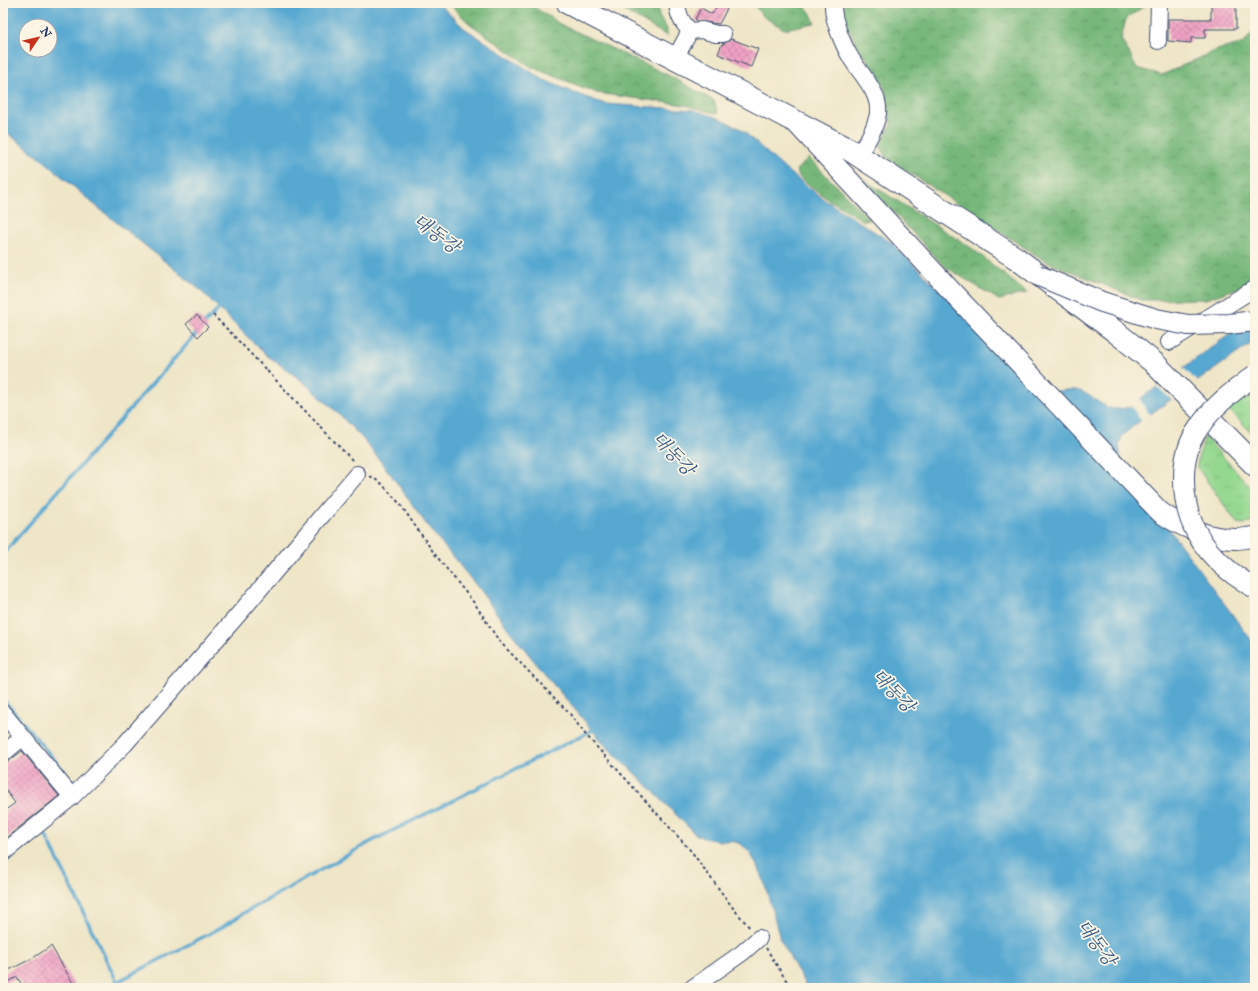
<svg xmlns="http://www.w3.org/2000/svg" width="1258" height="991" font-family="'IM FELL Double Pica','Noto Serif KR',serif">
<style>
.grass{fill:url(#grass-tufts);stroke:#588477}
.forest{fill:url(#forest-crowns);stroke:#49746c}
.water{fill:#57a8d1;stroke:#396c98;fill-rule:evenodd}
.pier{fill:#efe6c8}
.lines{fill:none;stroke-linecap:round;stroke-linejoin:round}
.stream{stroke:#57a8d1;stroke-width:3.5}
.building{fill:url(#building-cross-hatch)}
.minor-casing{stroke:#3b4a6e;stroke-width:18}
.major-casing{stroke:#3b4a6e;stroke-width:22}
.highway-casing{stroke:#3b4a6e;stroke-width:24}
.path{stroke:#3b4a6e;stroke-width:2;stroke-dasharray:3 3;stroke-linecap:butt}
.minor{stroke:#fff;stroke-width:16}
.major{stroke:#fff;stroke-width:20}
.highway{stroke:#fff;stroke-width:22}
.major-bridge-casing{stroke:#3b4a6e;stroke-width:22;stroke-linecap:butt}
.major-bridge{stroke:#fff;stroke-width:20}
.labels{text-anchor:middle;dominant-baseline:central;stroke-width:3.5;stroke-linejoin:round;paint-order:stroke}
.water-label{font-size:18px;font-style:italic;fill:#305986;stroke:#fcf5e5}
</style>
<defs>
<pattern id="grass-tufts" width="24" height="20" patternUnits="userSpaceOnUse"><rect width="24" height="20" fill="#94d890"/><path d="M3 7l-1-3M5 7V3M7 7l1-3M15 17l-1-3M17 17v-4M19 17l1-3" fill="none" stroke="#7fba7f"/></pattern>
<pattern id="forest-crowns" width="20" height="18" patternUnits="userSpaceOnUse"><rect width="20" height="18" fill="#77b87a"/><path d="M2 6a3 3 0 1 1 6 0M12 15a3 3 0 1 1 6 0" fill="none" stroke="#619667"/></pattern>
<pattern id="building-cross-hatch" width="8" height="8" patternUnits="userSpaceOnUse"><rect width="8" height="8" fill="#f1a3c5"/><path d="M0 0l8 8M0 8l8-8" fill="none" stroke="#c285a3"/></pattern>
</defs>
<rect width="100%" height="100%" fill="#fcf5e5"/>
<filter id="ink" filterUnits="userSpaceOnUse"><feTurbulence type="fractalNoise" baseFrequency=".025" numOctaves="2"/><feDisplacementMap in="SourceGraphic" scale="8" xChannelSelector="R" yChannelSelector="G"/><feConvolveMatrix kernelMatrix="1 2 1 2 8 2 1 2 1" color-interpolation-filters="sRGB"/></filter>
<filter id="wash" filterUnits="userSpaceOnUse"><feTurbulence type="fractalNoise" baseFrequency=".012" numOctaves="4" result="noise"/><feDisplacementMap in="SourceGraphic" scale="16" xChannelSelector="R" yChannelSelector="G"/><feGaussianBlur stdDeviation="0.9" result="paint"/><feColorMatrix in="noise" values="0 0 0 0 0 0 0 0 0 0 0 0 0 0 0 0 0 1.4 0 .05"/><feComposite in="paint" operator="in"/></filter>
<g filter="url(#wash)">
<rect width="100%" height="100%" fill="#efe6c8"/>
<path class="grass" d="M1255 386V436L1227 408Z
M1205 437 1255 492V521L1245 524 1237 523 1197 467 1198 458Z"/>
<path class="forest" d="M448 3H528L560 24 670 76 714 101 718 114 685 105 597 93 531 67 469 23Z
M611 3H658L659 16 667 29V36Z
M752 3H801L810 12 815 23 784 29 764 17Z
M846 3H1146V5L1126 19 1121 39 1137 68 1162 75 1217 50 1244 43 1255 29V282L1206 299 1141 300 1045 261 887 158 880 146 891 125 884 86 856 43 840 12Z
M809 158 870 220 864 221 826 198 800 178 796 170Z
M861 178 973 249 1027 293 999 300 944 266Z"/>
<path class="water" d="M3 3H438L464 28 542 79 574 93 605 104 694 110 721 119 741 129 786 170 826 201 892 243 952 302 1039 395C1052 393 1068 387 1080 391 1098 398 1106 415 1129 407L1255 316V341L1136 424 1122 436 1119 445 1124 483 1168 528 1255 645V988H807L780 939 764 881 758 866 750 853 741 844 732 841H720L703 838 694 833 645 783 606 746 547 677 509 630 476 585 429 528 392 476 363 439 337 412 301 380 265 354 199 289 90 201 43 160 3 130ZM26 26H50V50H26Z"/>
<path class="pier" d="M1182 367 1199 383 1173 401 1156 386Z
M1139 398 1151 416 1142 422 1130 404Z"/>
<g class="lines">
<path class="stream" d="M205 323 219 309
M3 554 196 334
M3 699 77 787
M43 831 48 840 120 988
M3 864 54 822
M117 982 224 926 242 914 374 840 593 730"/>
</g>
<g id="blocks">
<path class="building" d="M719 3H730L719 24 698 21 695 19 701 8 712 14Z
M1211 3H1236V29H1205V38H1191V43L1168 41V19H1211Z
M731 39 758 49 751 67 718 54 722 44 727 42Z
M197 315 208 327 198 337 186 324Z
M22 751 59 796 7 837 3 832V812L15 803 3 787V763L9 761Z
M51 946 76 988H24L17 977 3 985V973L33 958Z"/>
</g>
</g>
<g filter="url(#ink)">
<use href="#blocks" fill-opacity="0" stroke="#3b4a6e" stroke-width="1"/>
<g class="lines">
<defs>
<path id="minor" d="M677 3C678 16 682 22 690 31L702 30 716 34H723
M833 3C832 19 843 45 851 58 861 75 880 92 878 113 876 128 866 143 859 155
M1158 41 1159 3
M675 59 690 31
M1169 342 1255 288
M3 713 72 797
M3 754 23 737
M3 853 72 797 125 744 244 608 357 474
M692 988 742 953 759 938"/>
<path id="major" d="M799 126 954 294 1160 512C1181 527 1210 539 1236 539 1242 539 1249 537 1255 537"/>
<path id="highway" d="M568 3 850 150 1016 258 1112 329 1153 362 1255 465"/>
</defs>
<use href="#minor" class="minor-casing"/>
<use href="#major" class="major-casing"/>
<use href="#highway" class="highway-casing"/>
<path class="path" d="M213 315 230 332 353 461
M370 476 381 483 400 504 434 553 475 604 499 641 570 714 585 734 691 851 733 908 750 928
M766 948 791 988"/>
<use href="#minor" class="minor"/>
<use href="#major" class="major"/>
<use href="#highway" class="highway"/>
<defs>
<path id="major-bridge" d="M1037 275 1102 302 1156 319 1188 325 1229 324 1255 321
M1255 375C1234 391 1212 406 1198 429 1188 443 1184 461 1184 478 1183 529 1212 564 1255 588"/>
</defs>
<use href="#major-bridge" class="major-bridge-casing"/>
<use href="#major-bridge" class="major-bridge"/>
</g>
</g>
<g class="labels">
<g class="water-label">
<text transform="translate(436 234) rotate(37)">대동강</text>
<text transform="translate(673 454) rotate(47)">대동강</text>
<text transform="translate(893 691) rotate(47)">대동강</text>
<text transform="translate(1096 943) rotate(54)">대동강</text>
</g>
</g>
<rect width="1258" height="991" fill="none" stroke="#fcf5e5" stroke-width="16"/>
<g transform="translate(38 38) rotate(55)"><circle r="19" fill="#fcf5e5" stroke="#a2a6af"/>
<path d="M0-3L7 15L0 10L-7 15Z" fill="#c8321e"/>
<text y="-6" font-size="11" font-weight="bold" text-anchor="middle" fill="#1b2f5e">N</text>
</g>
</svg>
